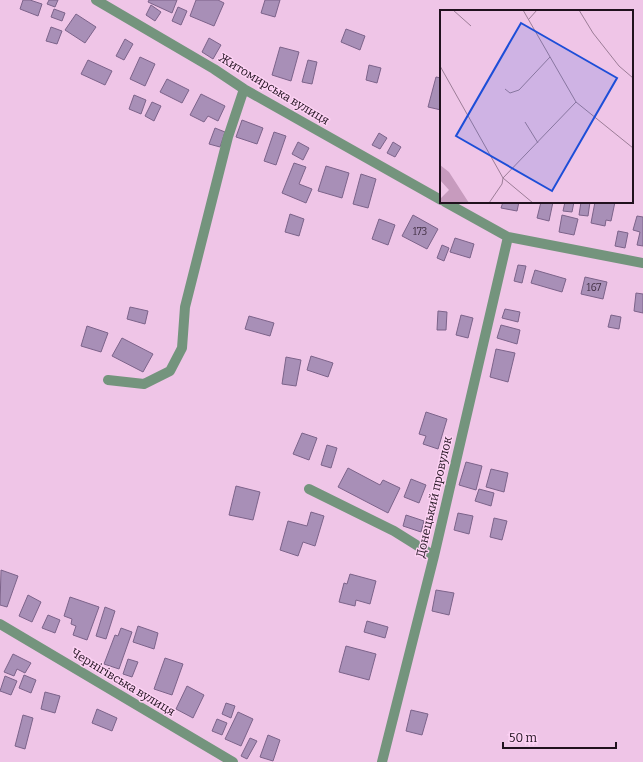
<svg xmlns="http://www.w3.org/2000/svg" width="643" height="762" font-family="Bitter,serif">
<style>
.building{fill:#a88fb7;stroke:#7c638a}
.lines{fill:none;stroke-linecap:round;stroke-linejoin:round}
.minor{stroke:#74947d;stroke-width:10}
.labels{text-anchor:middle;dominant-baseline:central;stroke-width:3;stroke-linejoin:round;paint-order:stroke}
.number-label{font-size:10px;fill:#423044}
.street-label{font-size:12px;fill:#20111e;stroke:#fdd2f4}
.inset-road{fill:none;stroke:#9c7d97;stroke-width:1}
.view{fill:#1d4ed8;fill-opacity:0.15;stroke:#1d4ed8;stroke-width:2}
.inset-edge{fill:none;stroke:#20111e;stroke-width:2}
</style>
<rect width="100%" height="100%" fill="#efc5e7"/>
<path class="building" d="M23 0H30L42 4 38 16 20 9Z
M49 0H58L55 7 47 4Z
M149 0H177L172 13 148 2Z
M196 0H218L224 3 214 26 190 16Z
M265 0H280L275 17 261 13Z
M151 5 161 12 155 21 146 15Z
M178 7 187 11 181 25 172 21Z
M54 9 65 13 62 21 51 17Z
M76 14 96 27 85 43 65 30Z
M51 27 62 31 57 44 46 41Z
M346 29 365 36 360 50 341 42Z
M209 38 221 45 213 59 202 52Z
M125 39 133 44 124 60 116 56Z
M280 47 299 52 291 81 272 75Z
M140 57 155 64 145 86 130 79Z
M88 60 112 71 105 85 81 74Z
M308 60 317 62 312 84 302 82Z
M369 65 381 68 377 83 366 80Z
M436 77 441 78V110L428 107Z
M167 79 189 90 182 103 160 92Z
M201 94 225 106 218 121 208 116 204 122 190 115Z
M134 95 146 100 141 114 129 109Z
M152 102 161 106 154 121 145 116Z
M242 120 263 128 257 144 236 137Z
M215 128 225 132 220 147 209 144Z
M274 132 286 136 276 165 264 161Z
M379 133 387 138 380 149 372 145Z
M298 142 309 148 303 160 292 154Z
M393 142 401 147 395 157 387 153Z
M294 163 306 167 299 184 312 189 306 203 282 193Z
M326 166 349 173 342 198 318 191Z
M361 174 376 179 368 208 353 204Z
M503 202H519L517 211 501 208Z
M541 202H553L549 221 537 218Z
M565 202H574L572 212 563 211Z
M581 202H590L588 216 579 215Z
M595 202H615L611 221 606 220 605 226 591 223Z
M290 214 304 219 299 236 285 232Z
M413 215 438 229 427 249 402 236Z
M562 215 578 219 574 235 559 232Z
M637 216 643 217V246L637 245 640 232 633 230Z
M379 219 395 225 388 245 372 239Z
M618 231 628 233 625 248 615 246Z
M455 238 474 244 470 258 450 252Z
M442 245 449 248 444 261 437 258Z
M518 265 526 266 522 283 514 281Z
M535 270 566 279 562 292 531 283Z
M585 277 607 282 603 299 581 294Z
M636 293 643 294V313L634 311Z
M130 307 148 311 145 324 127 319Z
M505 309 520 312 518 322 502 318Z
M438 311 447 312 446 330H437Z
M461 315 473 318 468 338 456 335Z
M611 315 621 317 619 329 608 327Z
M249 316 274 323 270 336 245 329Z
M501 325 520 330 517 344 497 338Z
M87 326 108 333 101 352 81 346Z
M122 338 153 354 143 372 112 356Z
M496 349 515 353 508 382 490 377Z
M311 356 333 363 328 377 307 370Z
M286 357 301 360 296 386 282 384Z
M426 412 447 419 438 449 423 444 426 436 419 434Z
M302 433 317 438 309 460 293 454Z
M327 445 337 448 331 468 321 465Z
M466 462 482 466 476 490 459 485Z
M348 468 380 485 383 480 400 488 388 513 338 487Z
M491 469 508 473 504 492 486 487Z
M411 479 426 485 419 503 404 497Z
M236 486 260 492 253 520 229 515Z
M479 489 494 493 491 506 475 501Z
M311 512 324 516 315 546 303 542 298 556 280 550 288 521 307 526Z
M458 513 473 516 469 534 454 530Z
M406 515 424 521 421 532 403 526Z
M494 518 507 521 502 540 490 537Z
M1 570 18 576 7 607 0 605Z
M350 574 376 581 370 604 356 600 355 606 339 602 344 583 347 584Z
M436 590 454 593 449 615 432 611Z
M28 595 41 602 32 622 19 616Z
M70 597 99 607 87 640 73 635 76 626 71 624 72 619 64 616Z
M105 607 115 611 106 639 96 636Z
M48 615 60 620 55 633 42 628Z
M367 621 388 627 385 638 364 632Z
M138 626 158 633 154 649 133 642Z
M121 628 132 632 119 669 104 664 115 635 118 636Z
M346 646 376 654 369 680 339 672Z
M13 654 31 663 25 673 17 669 14 676 4 672Z
M165 658 183 664 172 695 154 689Z
M128 659 138 662 132 677 123 674Z
M24 675 36 680 31 693 19 688Z
M5 676 17 681 11 695 0 691Z
M187 686 204 695 193 718 176 709Z
M45 692 60 696 55 713 41 709Z
M226 703 235 706 231 718 222 714Z
M97 709 117 718 112 731 92 723Z
M411 710 428 714 422 735 406 731Z
M238 712 253 719 241 746 225 739Z
M23 715 33 718 25 749 15 746Z
M217 719 227 723 222 735 212 731Z
M268 735 280 740 273 761 260 757Z
M250 738 257 741 247 759 241 756Z"/>
<g class="lines">
<path class="minor" d="M96 0 214 69 244 89 441 200
M445 202 508 237 643 263
M108 380 144 384 170 371 182 348 185 307 228 137 244 89
M309 489 394 531 434 556
M0 624 233 762
M382 762 434 556 508 237"/>
</g>
<g class="labels">
<g class="number-label">
<text x="420" y="232">173</text>
<text x="594" y="288">167</text>
</g>
<g class="street-label">
<text transform="translate(274 89) rotate(31)">Житомирська вулиця</text>
<text transform="translate(434 497) rotate(-77)">Донецький провулок</text>
<text transform="translate(123 682) rotate(31)">Чернігівська вулиця</text>
</g>
</g>
<g transform="translate(440 10)">
<rect width="193" height="193" fill="#efc5e7"/>
<path d="M0 155 9 162 29 193H0V189L9 180 0 170Z" fill="#c79bbe"/>
<path class="inset-road" d="M13 0 31 16M83 0 136 92 193 138M139 0 153 23 179 56 193 68M89 9 97 0M0 56 63 168 93 193M65 79 70 83 79 80 110 47M85 112 98 133M49 193 62 174 63 168 136 92"/>
<path class="view" d="M81 13 177 68 112 181 16 126Z"/>
<rect width="193" height="193" class="inset-edge"/>
</g>
<path d="M503 742v6h113v-6" fill="none" stroke="#20111e" stroke-width="2"/>
<text x="509" y="742" font-size="12" fill="#20111e" stroke="#fdd2f4" stroke-width="3" paint-order="stroke">50 m</text>
</svg>
